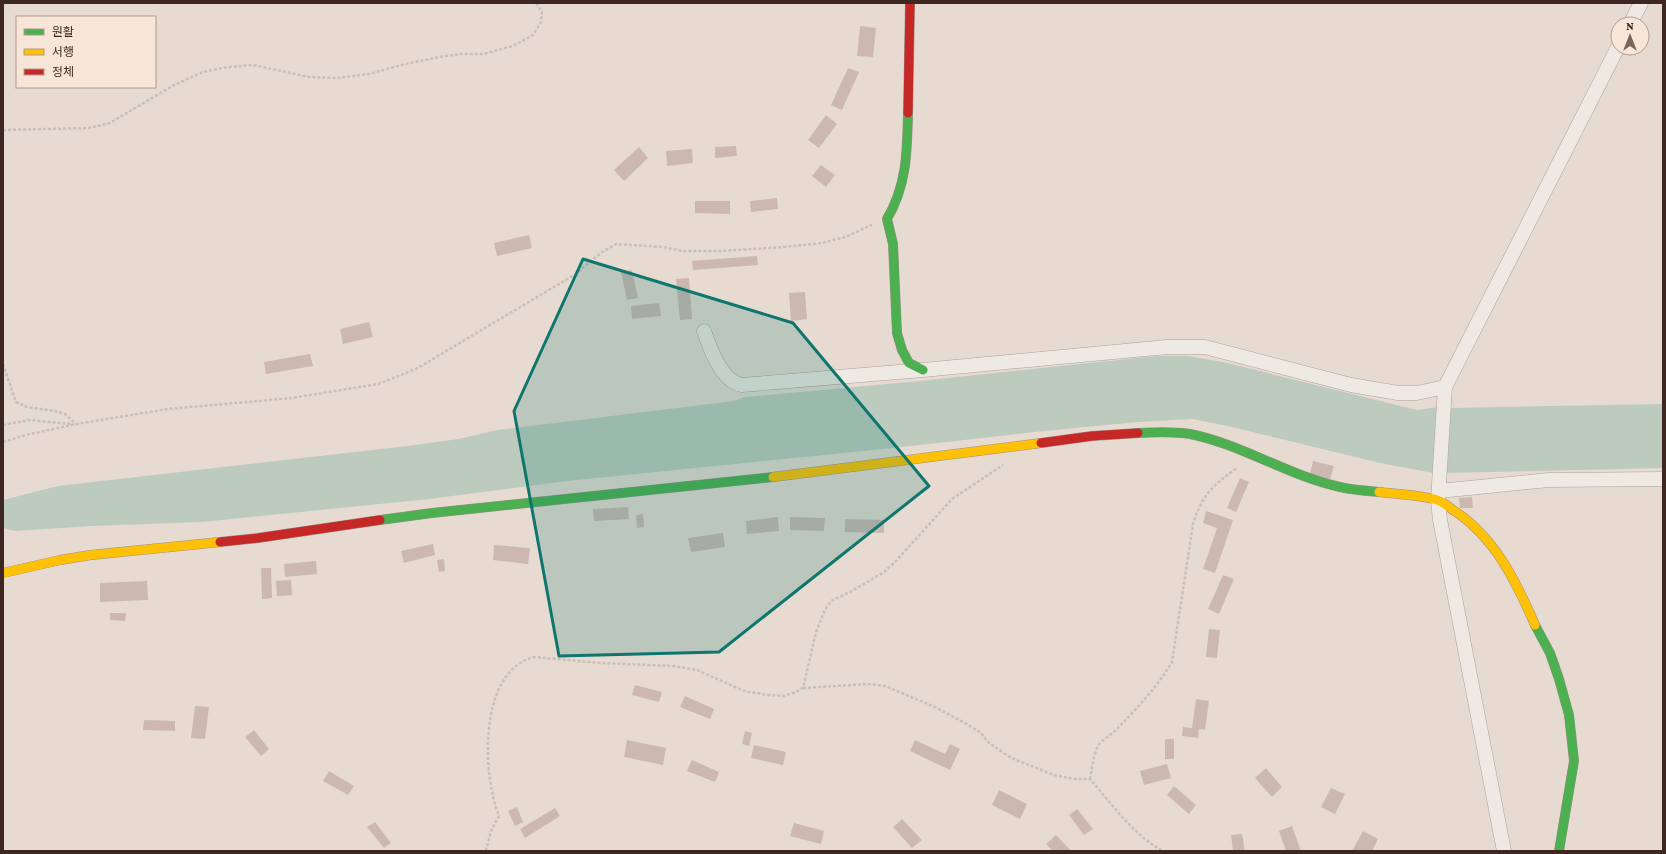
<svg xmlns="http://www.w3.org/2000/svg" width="1666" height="854" font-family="'Crimson Pro','Noto Sans KR',serif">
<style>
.water{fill:#bccbbd}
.building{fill:#ccb8b1}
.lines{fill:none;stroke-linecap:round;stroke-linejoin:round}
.street-casing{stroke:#ada199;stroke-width:15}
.fast-casing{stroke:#9d9089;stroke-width:10}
.slow-casing{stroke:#9d9089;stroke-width:10}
.jam-casing{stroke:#9d9089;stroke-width:10}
.path{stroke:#c8bfb9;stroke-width:2.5;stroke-dasharray:3 2;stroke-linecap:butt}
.street{stroke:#efe9e3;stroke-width:14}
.fast{stroke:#4caf50;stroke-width:9}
.slow{stroke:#ffc107;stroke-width:9}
.jam{stroke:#c62828;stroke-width:9}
.marked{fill:#0f766e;fill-opacity:0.2;stroke:#0f766e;stroke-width:3;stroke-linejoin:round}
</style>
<rect width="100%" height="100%" fill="#e7dbd1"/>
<path class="water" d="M1156 356H1188L1223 362 1417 410 1439 407 1433 473 1380 463 1228 426 1192 419 1138 422 1035 432 893 448 567 481 429 499 202 522 93 526 15 531 3 528V500L58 486 407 446 459 439 497 430 734 401 745 397 920 381Z
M1663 404V468L1444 473 1449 408Z"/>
<path class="building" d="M860 26 876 28 873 57 857 56Z
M848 68 859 72 842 110 831 105Z
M826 115 837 124 819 148 808 140Z
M736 146 737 156 715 158V147Z
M639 147 648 158 624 181 614 170Z
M692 149 693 163 667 166 666 151Z
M821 165 835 175 826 187 812 176Z
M777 198 778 209 751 212 750 201Z
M695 201H730V214L695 213Z
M529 235 532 248 497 256 494 243Z
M757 256 758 265 693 270 692 261Z
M632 270 638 298 627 300 621 272Z
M689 278 692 319 680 320 676 279Z
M805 292 807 319 791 321 789 293Z
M659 303 661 316 632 319 631 306Z
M369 322 373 337 343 344 340 329Z
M310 354 313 366 266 374 264 362Z
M1313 461 1334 466 1330 479 1310 474Z
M1240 478 1249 482 1236 512 1227 508Z
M1472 497 1473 508H1460L1459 498Z
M628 507 629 519 594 521 593 509Z
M1206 511 1233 520 1215 573 1203 569 1217 528 1203 523Z
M643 514 644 527 637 528 636 515Z
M778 517 779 531 747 534 746 521Z
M790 517 825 518 824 531 790 530Z
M845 519 884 520V533L845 532Z
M723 533 725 547 691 552 688 538Z
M433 544 435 555 404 563 401 551Z
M494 545 530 548 528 564 493 560Z
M444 559 445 571 439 572 437 560Z
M316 561 317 574 285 577 284 564Z
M261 568H271L272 598 262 599Z
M1223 575 1234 579 1219 614 1208 609Z
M291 580 292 595 277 596 276 581Z
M147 581 148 600 100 602V583Z
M110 613H126L125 621 110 620Z
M1209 629 1220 630 1217 658 1206 657Z
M635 685 662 692 659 702 632 695Z
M685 696 714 709 710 719 680 707Z
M1196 699 1209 701 1205 730 1199 729 1198 738 1182 736 1183 727 1192 728Z
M195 706 209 707 205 739 191 738Z
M144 720 175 721V731L143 730Z
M254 730 269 749 261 756 245 737Z
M745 731 752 733 749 746 742 744Z
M1165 739H1174V759H1165Z
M627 740 666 748 663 765 624 757Z
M915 740 945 754 950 744 960 749 950 770 910 751Z
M754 745 786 752 783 765 751 758Z
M692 760 719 772 715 782 687 771Z
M1167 764 1171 778 1144 785 1140 771Z
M1266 768 1282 787 1272 797 1255 778Z
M329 771 354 786 348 795 323 781Z
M1174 786 1196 805 1189 814 1167 795Z
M1331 788 1345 794 1335 814 1321 807Z
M999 790 1027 804 1020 819 992 805Z
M517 807 523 822 515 826 508 811Z
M555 808 560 816 525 838 520 829Z
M1077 809 1093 829 1084 835 1069 815Z
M902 819 922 840 912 848 893 827Z
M375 822 391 843 384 848 367 827Z
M794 823 824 831 821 844 790 836Z
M1292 826 1301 851H1286L1279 831Z
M1363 831 1378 839 1372 851H1352Z
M1242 834 1245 851H1233L1231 835Z
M1056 835 1071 851H1053L1046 844Z"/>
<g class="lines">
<defs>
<path id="street" d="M1630 24 1641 3
M704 331C710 348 717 368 731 380 734 383 738 384 742 385L923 370 1167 347H1205L1351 385 1398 393H1417L1445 387
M1439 491 1548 480 1663 479
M1504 851 1440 520 1438 500 1445 387 1618 47"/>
<path id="fast" d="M908 113C907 152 907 185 887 219L893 244 897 333 902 350 909 363 923 370
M1138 433C1155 432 1172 431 1190 434 1241 444 1289 476 1340 487 1353 490 1366 491 1379 492
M380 520 432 513 773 477
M1535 625 1550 653 1559 679 1569 715 1574 761 1559 851"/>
<path id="slow" d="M773 477 1041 443
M1379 492C1396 494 1422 495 1437 500 1443 502 1448 506 1453 510 1494 536 1516 581 1535 625
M3 573 60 560 91 555 220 542"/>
<path id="jam" d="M908 113 910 3
M1041 443 1092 436 1138 433
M220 542 258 538 380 520"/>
</defs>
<use href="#street" class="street-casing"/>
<use href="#fast" class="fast-casing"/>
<use href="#slow" class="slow-casing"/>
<use href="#jam" class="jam-casing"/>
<path class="path" d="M3 130 89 128 110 123 174 85 203 72 228 67 253 65 309 77 338 78 369 74 401 65 439 57 460 54H483L513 46 533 35 541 22 542 12 536 3
M3 364 16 402 27 407 55 411 65 414 76 424
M3 425 29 420 72 424
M3 442 26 435 76 424 168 409 292 398 378 384 416 369 574 275 601 253 616 244 663 247 682 251H721L784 247 822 243 845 237 872 225
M803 688 868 684 885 686 935 707 963 722 980 732 988 742 1011 758 1054 775 1075 779H1090C1112 804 1133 835 1163 851
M1090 779C1092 769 1093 757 1097 748 1100 740 1109 737 1115 731 1135 710 1157 688 1172 662L1193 524C1202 495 1213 485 1237 468
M486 851 491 831 499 816C482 774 478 670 535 657L600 663 673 666 697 670 744 691 767 695 784 696 796 692 803 688 816 632 825 610 831 601 852 591 884 572 896 561 952 499 1003 465"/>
<use href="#street" class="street"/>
<use href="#fast" class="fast"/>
<use href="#slow" class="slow"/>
<use href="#jam" class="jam"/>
</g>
<path class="marked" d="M583 259 793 323 929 486 719 652 559 656 514 411Z"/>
<rect width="1666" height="854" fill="none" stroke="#3d2720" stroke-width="8"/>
<rect x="16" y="16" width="140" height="72" fill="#f7e6d7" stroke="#ad9a8e"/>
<rect x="24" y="29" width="20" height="6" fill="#4caf50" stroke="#ad9a8e"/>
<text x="52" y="36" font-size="12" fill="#3d2720">원활</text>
<rect x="24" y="49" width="20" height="6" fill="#ffc107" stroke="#ad9a8e"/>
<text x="52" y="56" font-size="12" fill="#3d2720">서행</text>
<rect x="24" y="69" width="20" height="6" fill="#c62828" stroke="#ad9a8e"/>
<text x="52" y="76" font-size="12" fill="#3d2720">정체</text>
<g transform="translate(1630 36)"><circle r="19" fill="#f7e6d7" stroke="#ad9a8e"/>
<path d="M0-3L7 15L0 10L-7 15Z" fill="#78665e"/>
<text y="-6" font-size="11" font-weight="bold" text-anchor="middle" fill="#3d2720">N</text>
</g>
</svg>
